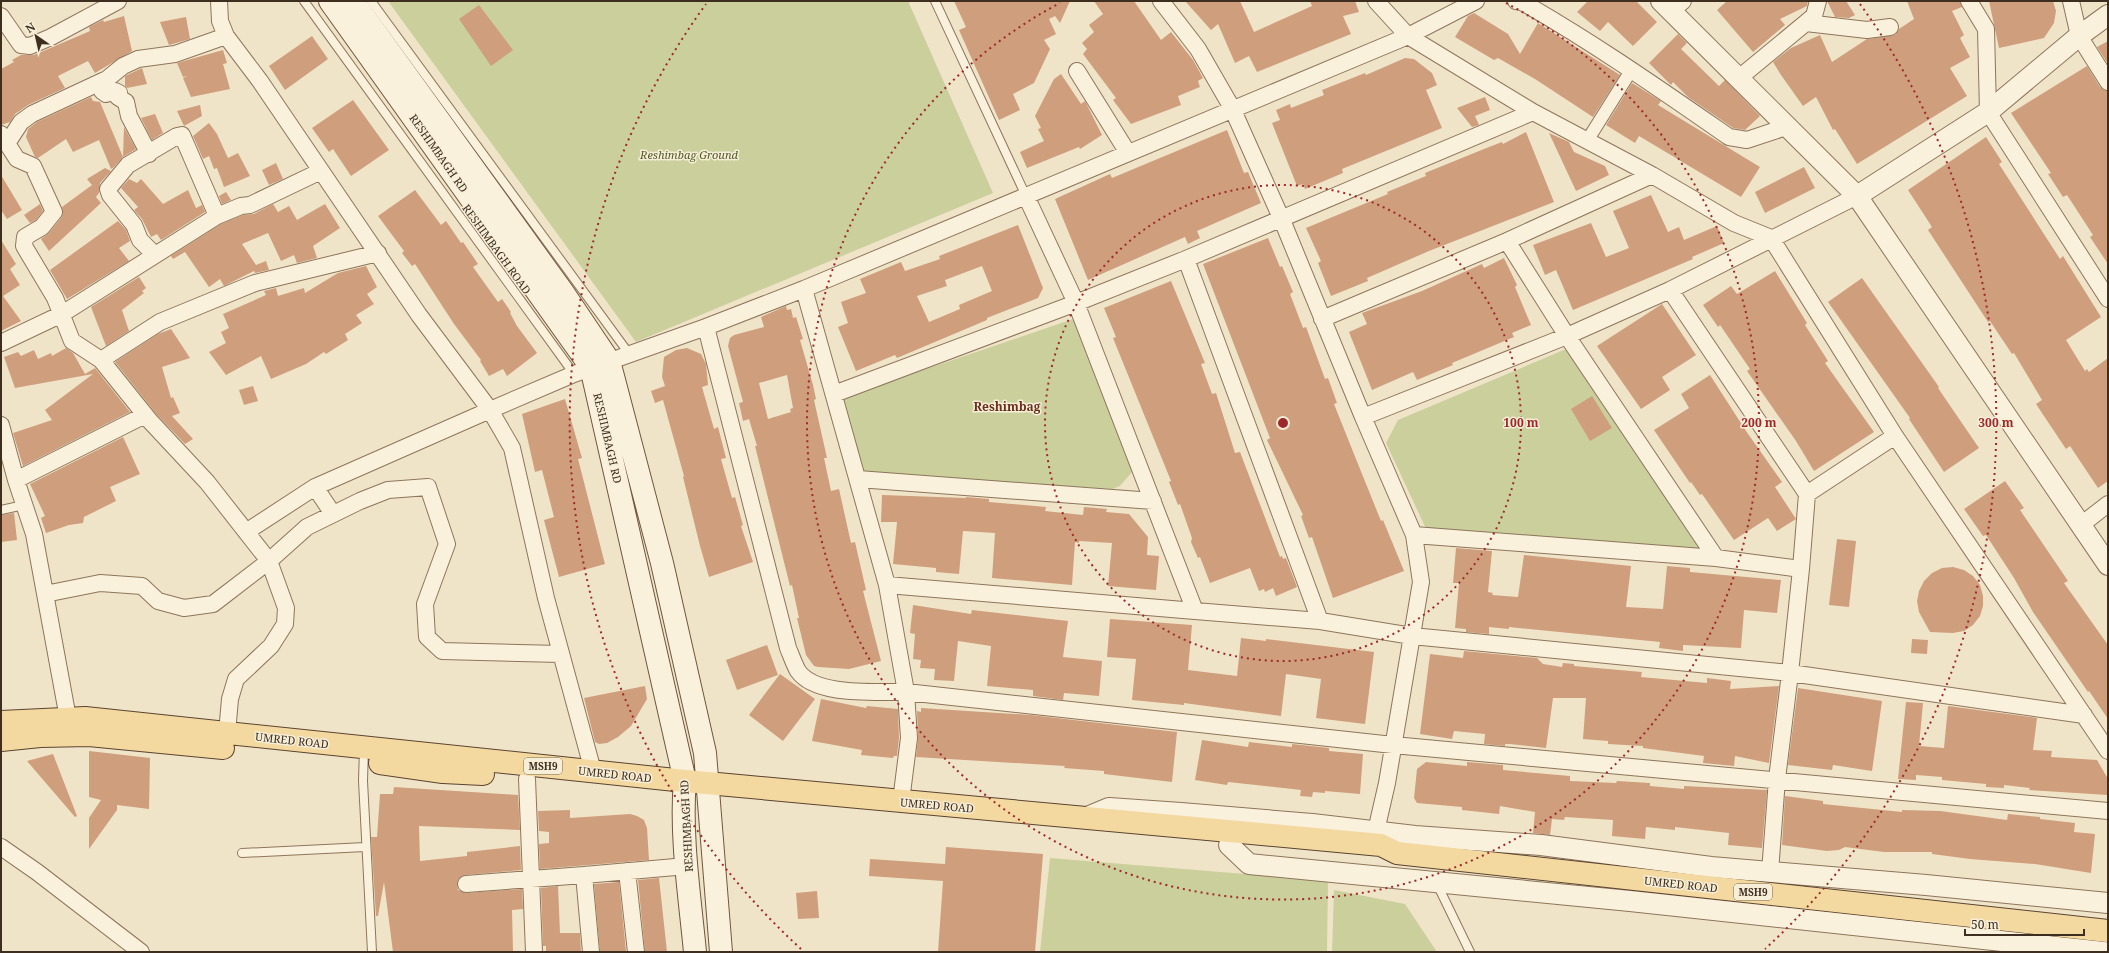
<svg xmlns="http://www.w3.org/2000/svg" width="2109" height="953" font-family="'Noto Serif',serif">
<style>
.green{fill:#cacf9b}
.building{fill:#cf9e7c;fill-rule:evenodd}
.lines{fill:none;stroke-linecap:round;stroke-linejoin:round}
.service-casing{stroke:#8d755c;stroke-width:10}
.pedestrian-casing{stroke:#8d755c;stroke-width:14}
.minor-casing{stroke:#8d755c;stroke-width:18}
.tertiary-casing{stroke:#8d755c;stroke-width:22}
.secondary-casing{stroke:#6f563f;stroke-width:24}
.primary-casing{stroke:#5b4330;stroke-width:24}
.service{stroke:#faf1dc;stroke-width:8}
.pedestrian{stroke:#faf1dc;stroke-width:12}
.minor{stroke:#faf1dc;stroke-width:16}
.tertiary{stroke:#faf1dc;stroke-width:20}
.secondary{stroke:#faf1dc;stroke-width:22}
.primary{stroke:#f3d89f;stroke-width:22}
.ring{fill:none;stroke:#9e292b;stroke-width:2;stroke-dasharray:2 4}
.labels{text-anchor:middle;dominant-baseline:central;stroke-width:3;stroke-linejoin:round;paint-order:stroke}
.shield{fill:#f7eed8;stroke:#756857;stroke-width:1}
.shield-label{font-size:10px;font-weight:bold;fill:#3d2e20}
.street-label{font-size:11px;fill:#3d2e20;stroke:#f7eed8}
.park-label{font-size:11px;font-style:italic;fill:#4e5a26;stroke:#f7eed8}
.neighbourhood-label{font-size:12px;font-weight:bold;fill:#6b2d1d;stroke:#f7eed8}
.centre{fill:#9e292b;stroke:#f7eed8;stroke-width:2}
.ring-label{font-size:12px;text-anchor:middle;font-weight:bold;fill:#9e292b;stroke:#f7eed8;stroke-width:3;stroke-linejoin:round;paint-order:stroke}
</style>
<rect width="100%" height="100%" fill="#f0e4c8"/>
<path class="green" d="M388 1H908L993 193 636 342Z
M1073 319 1131 463 1132 472 1120 486 1112 489 862 473 841 398Z
M1566 349 1700 549 1428 533 1386 443 1398 420Z
M1050 858 1328 881 1327 952H1040Z
M1334 890 1405 904 1437 952H1332Z"/>
<path class="building" d="M954 1H1070L1060 23 1055 16 1049 19 1056 34 1044 40 1050 49 1034 83 1013 94 1020 110 999 120 959 30 966 27Z
M1094 1H1134L1161 40 1171 32 1193 60 1203 78 1198 81 1200 87 1178 96 1181 105 1131 124 1113 100 1116 98 1083 54 1087 49 1082 43 1094 32 1089 25 1103 14Z
M1185 1H1240L1254 32 1312 6 1310 1H1355L1359 12 1343 16 1351 34 1257 72 1249 56 1235 63 1218 24 1211 30Z
M1588 1H1636L1657 22 1633 46 1608 22 1600 31 1577 12Z
M1727 1H1808L1807 6 1780 19 1785 25 1753 52 1717 10Z
M1827 1H1846L1855 15 1849 18 1835 17Z
M1907 1H1960L1962 7 1952 11 1964 35 1960 38 1970 57 1950 68 1967 96 1857 164 1835 129 1833 130 1816 97 1803 106 1781 75 1773 62 1791 48 1820 35 1832 62 1867 39 1895 35 1899 29 1914 19Z
M1989 1H2053L2056 11 2054 23 2044 38 1999 48Z
M479 5 513 50 491 66 459 19Z
M1474 13 1508 34 1520 54 1538 23 1620 75 1593 117 1535 79 1498 58 1494 60 1455 37 1468 16Z
M124 16 132 51 95 73 88 61 58 76 65 88 28 105 15 114 10 122 1 125V69L14 62 12 60 21 55H34L90 31 89 27 103 20 104 22Z
M186 17 190 39 169 45 160 22Z
M1678 34 1687 43 1681 49 1719 86 1725 80 1760 116 1745 130 1733 128 1688 97 1673 82 1671 85 1649 63Z
M312 36 328 59 285 90 269 66Z
M2108 41V64L2097 47Z
M223 50 227 63 223 64 230 89 191 97 183 78 187 76 183 77 177 63Z
M1405 58 1414 59 1432 73 1437 85 1426 90 1442 128 1342 169 1343 173 1305 189 1303 184 1297 186 1272 123 1280 120 1276 110 1290 104 1291 108 1324 95 1322 90 1365 73 1366 75Z
M2087 66 2100 87 2108 91V264L2090 237 2093 235 2067 195 2063 197 2048 174 2051 173 2011 113Z
M142 68 147 84 127 88 125 86V76Z
M1061 74 1081 104 1085 101 1102 135 1080 149 1079 147 1027 168 1020 152 1044 141 1038 129 1041 128 1035 116 1054 79Z
M1632 83 1661 101 1658 105 1760 167 1741 197 1639 136 1635 143 1606 125Z
M91 97 93 101 100 102 123 157 114 167 111 169 99 140 73 152 66 139 38 158 35 157 26 137 28 129 37 122Z
M1485 97 1490 110 1475 116 1479 125 1472 127 1457 108Z
M353 100 389 150 351 176 333 149 329 152 312 128Z
M200 105 202 116 184 126 177 111Z
M155 114 163 133 152 140 141 118Z
M209 123 217 134 228 158 238 153 250 176 224 187 217 168 214 169 209 156 203 159 193 136Z
M124 127 136 149 123 157Z
M1227 130 1244 173 1248 172 1261 203 1197 231 1200 238 1188 244 1185 237 1088 280 1055 199 1110 174 1112 178Z
M1526 132 1554 202 1429 251 1367 278 1368 281 1331 296 1318 263 1321 261 1306 228 1388 194 1387 192 1426 176 1425 173 1484 149 1502 142 1503 144Z
M1549 133 1569 142 1574 152 1605 166 1609 175 1576 191Z
M1986 137 2002 162 1999 164 2060 259 2063 256 2101 317 2066 340 2085 371 2087 369 2089 372 2108 358V481L2098 488 2070 446 2066 449 2036 404 2042 400 2014 353 2012 354 1990 321 1988 322 1928 230 1932 227 1908 190Z
M276 163 283 179 269 185 262 170Z
M1804 167 1815 188 1765 213 1755 192Z
M105 168 111 171 100 183 99 193 96 197 101 203 49 251 41 239 49 233 61 218 63 213 62 207 92 185 87 179Z
M1 175 22 210 7 219 1 210Z
M129 179 137 183 141 179 163 204 188 190 196 208 202 205 205 212 161 240 157 234 151 237 142 219 134 210 138 207 121 188Z
M415 190 441 225 446 221 461 243 463 242 478 264 473 267 498 302 502 299 511 312 510 313 517 326 537 353 507 376 503 369 489 376 480 361 481 360 454 324 415 264 412 266 402 253 404 251 378 216Z
M226 192 231 200 222 204 219 196Z
M1651 195 1668 232 1679 227 1684 240 1717 226 1724 243 1692 257 1693 259 1573 310 1556 270 1545 275 1533 245 1591 223 1606 257 1629 248 1613 211Z
M40 204 43 211 36 220 30 223 24 215Z
M273 204 278 212 289 206 297 220 325 204 340 228 313 246 317 258 297 263 294 255 281 261 268 233 242 244 256 265 266 261 269 270 255 273 254 271 224 286 220 279 209 287 185 252 173 259 171 256 221 224 243 215 254 214Z
M118 221 126 230 130 241 119 248 129 261 67 299 50 270Z
M1018 225 1043 288 1038 298 987 318V320L897 358 895 355 856 371 838 327 848 323 841 302 866 293 860 279 901 262 905 271 940 259 939 256ZM982 266 992 291 959 305 960 309 929 322 917 296 947 286 945 280Z
M1268 238 1280 267 1282 266 1293 292 1290 294 1303 328 1306 327 1325 379 1328 378 1337 403 1334 404 1356 459 1381 521 1383 520 1404 571 1333 598 1312 537 1309 538 1301 516 1303 515 1267 440 1270 438 1203 264Z
M1 240 16 264 10 269 20 285 3 296 21 321 1 331Z
M1504 258 1517 285 1515 287 1531 325 1512 333 1514 337 1452 363 1453 365 1436 372 1417 380 1413 372 1372 390 1349 332 1367 324 1362 313 1422 291 1482 264 1484 268Z
M366 266 377 287 367 294 374 304 356 315 362 323 345 334 348 340 326 354 324 352 306 364 271 379 261 356 226 375 209 352 226 343 221 332 229 328 223 314 266 295 264 291 276 288 278 296 304 288 305 293 338 273Z
M1775 271 1807 323 1805 325 1828 361 1825 363 1874 432 1814 471 1796 441 1747 371 1750 369 1720 325 1718 327 1703 305 1731 286 1737 294Z
M139 277 146 288 142 291 144 293 122 310 129 331 106 346 91 307Z
M1862 278 1939 387 1938 388 1979 448 1944 472 1909 419 1910 418 1828 302Z
M1171 281 1205 363 1201 364 1212 394 1216 393 1235 453 1240 452 1280 557 1282 556 1283 559 1286 558 1297 587 1276 596 1273 588 1265 592 1264 589 1259 591 1250 568 1210 583 1200 557 1198 558 1191 542 1192 538 1180 504 1178 505 1169 482 1171 481 1113 338 1116 337 1104 308Z
M1662 304 1696 355 1662 377 1670 390 1641 409 1597 346Z
M786 306 787 310 791 309 793 318 796 317 803 339 800 340 813 385 816 399 814 400 827 458H824L831 491 839 489 851 543 855 542 866 590 863 591 881 661 849 669 818 667 814 666 806 655 797 618H799L792 585 790 586 755 446H757L749 419 743 421 739 403 743 402 728 346 730 338 734 335 764 327 761 317ZM787 375 793 408 790 409 791 412 768 419 759 383Z
M171 329 190 358 162 367 171 398 173 397 180 413 172 416 193 439 185 444 157 415 115 362 158 334Z
M66 348 73 353 85 374 95 368 130 412 23 466 13 433 52 420 45 410 93 374 15 388 4 357 18 352 21 356 34 350 38 359 51 353 52 356Z
M687 348 701 354 706 364 708 385 702 387 714 429 718 427 726 458 721 459 732 498 735 497 743 525 741 526 753 562 709 577 700 546 683 477 684 476 663 400 655 403 651 391 665 386 662 377 664 357 676 350Z
M1710 375 1746 431 1782 482 1775 487 1796 519 1777 531 1768 518 1734 540 1702 494 1700 495 1691 482 1690 483 1654 430 1689 408 1681 394Z
M253 386 258 401 244 405 239 390Z
M1592 396 1612 428 1590 441 1571 409Z
M565 399 582 458 578 459 605 564 559 577 544 520 554 517 542 470 535 472 522 414Z
M123 437 140 474 110 487 116 501 84 517 83 523 69 525 46 533 41 518 45 516 30 484Z
M2005 481 2024 508 2020 510 2068 581 2064 583 2108 645V719L2089 691 2088 692 2033 612 2014 578 1986 535 1983 536 1964 509Z
M882 495 966 498V497L989 499V502L1046 507 1045 511 1083 515 1084 507 1107 509 1106 512 1129 514 1148 537 1147 555 1159 556 1156 590 1108 586 1112 543 1079 541V543L1075 542 1072 585 992 578 995 533 963 531 959 574 936 572V568L893 564 897 522H881Z
M14 513 17 540 1 542V515Z
M1837 539 1856 541 1849 607 1829 605Z
M1456 548 1492 551 1488 592 1493 593 1492 595 1518 597 1524 555 1631 566 1626 607 1663 609 1667 566 1690 568V572L1781 580 1777 613 1744 610 1741 648 1683 645V651L1659 648 1660 642 1509 627V629L1489 627V634L1466 632V629L1455 628 1459 583H1453Z
M1953 567 1964 570 1973 576 1980 585 1983 596V606L1980 616 1973 625 1964 631 1953 633 1930 632 1919 612 1917 601 1919 591 1924 581 1932 573 1942 568Z
M913 605 971 614 972 610 1068 621 1063 657 1102 661 1099 696 1064 693 1063 700 1033 696V690L987 686 991 646 958 641 954 681 934 680 935 669 920 668 921 660 913 659 915 634 910 633Z
M1110 619 1192 625 1188 670 1237 676 1241 638 1266 641V639L1374 652 1365 724 1316 718 1321 679 1286 674 1281 716 1184 703V705L1132 700 1136 659 1107 657Z
M1912 639 1928 640 1927 654 1911 653Z
M767 645 778 675 737 690 726 660Z
M1464 651 1537 658 1543 664 1562 667 1563 663 1574 664V666L1642 672 1641 677 1707 683V678L1731 681 1730 689 1779 686 1769 763 1735 756 1734 766 1703 763 1704 756 1643 748V746L1608 744V741L1583 739 1586 698H1553L1546 748 1510 744H1505V746L1484 744 1485 734 1454 731 1452 739 1420 734 1430 654 1463 658Z
M780 674 815 699 783 741 749 715Z
M645 686 647 699 631 726 618 737 607 743 599 744 595 742 584 698Z
M1798 688 1882 701 1872 771 1833 765 1832 770 1788 765Z
M821 699 866 708 867 706 898 709 899 738 897 756H894L893 758 861 755 862 750 812 741Z
M1906 702 1923 703 1919 746 1944 748 1948 706 2037 718 2033 750 2052 751 2051 757 2097 760 2108 779V795L2029 790 2030 788 2004 785V788L1986 787V784L1942 780V777L1916 775V780L1898 779Z
M921 708 1031 715 1177 732 1172 782 1104 774V771L1064 768 1065 766 916 757 918 738 917 711 921 712Z
M1202 740 1248 747 1249 742 1292 747V744L1329 748V751L1363 754 1360 794 1325 791V793L1313 792 1312 797 1300 796 1301 790 1228 782 1227 785 1195 780Z
M89 751 150 758 149 809 117 805V810L89 849V818L101 800 89 797Z
M53 754 77 816 75 817 27 761Z
M1426 762 1467 766V762L1503 765V770L1570 776V781L1616 783 1617 781 1650 783V786L1684 789V786L1767 790 1762 848 1728 845 1729 833 1675 827V830L1646 827 1645 839 1612 836 1613 820 1565 817 1564 820 1552 819 1550 835 1533 833 1535 812 1500 806 1499 814 1462 810V807L1417 803 1414 798 1417 769Z
M394 787 518 795 520 830 419 826 420 861 467 856V852L520 846 521 870 465 875 458 880 457 884 458 890 466 893 522 889 523 909 512 910 513 952H393L384 882 378 916H376L371 837H377L380 794H393Z
M1785 796 1823 801V804L1902 812V810L1940 811 2007 820 2008 814 2040 817V819L2075 823 2074 832 2095 834 2091 873 2035 864 1970 859 1932 854V852H1884L1845 847 1839 850 1827 851 1782 845Z
M570 810V818L630 814 637 816 644 820 647 828 649 860 540 869 539 844 549 843V832L539 831 538 811Z
M946 847 1043 854 1035 952H938L943 881 869 876 870 859 945 864Z
M659 878 667 952H645L638 880Z
M619 882 626 951 600 952 594 884Z
M558 886 560 933H580L581 952H546V946H543L541 888Z
M817 891 819 918 798 919 796 893Z"/>
<g class="lines">
<defs>
<path id="service" d="M304 1 574 374
M371 1 630 355
M935 1 1026 196
M1 510 24 505
M364 748 363 781 372 952
M242 853 365 847
M1437 884 1470 952"/>
<path id="pedestrian" d="M1587 141 1632 69"/>
<path id="minor" d="M219 1 220 21 226 36 260 81 419 315 490 410 512 448 546 598 593 771
M1161 1 1198 49 1232 108 1282 220 1363 417
M1376 1 1408 36 1476 1
M1516 1 1522 2C1594 43 1661 90 1729 137L1747 140 1789 126
M1969 1 1986 29 1988 112 2108 299
M2071 1 2079 36 2108 82
M1671 11 1683 1
M1 16 21 45 30 46 51 37 118 1
M1806 23 1867 30 1890 27
M1077 71 1128 153
M1739 78 1814 16 1818 1
M99 83 102 91 106 94 115 91 119 93 118 97 126 102 129 116 149 154
M1 134 17 159 33 166 54 212 42 227 25 237 24 246 55 298 72 341 101 360 150 421 207 482 269 561 286 608 285 624 271 646 236 679 230 699 227 733
M8 142 21 122 32 114 107 79 123 66 138 59 175 54 226 36
M1026 196 1076 303 1195 611 1320 621 1412 636 1790 673 1801 569
M155 255 140 240 134 225 110 195 108 189 128 165 177 136 182 135 217 216
M1186 259 1320 621
M804 289 887 585 1195 611
M1670 290 1807 494 1801 569 1716 558
M1322 319 1507 241 1652 175
M706 327 788 648C791 655 794 664 798 671 816 697 877 691 906 692L1393 745 2108 811
M1 343 62 314 217 216 241 206 250 205 321 171
M101 360 160 322 255 283 378 253
M834 394 1076 303 1186 259 1533 112
M1 425 16 480 34 534 70 729
M858 479 1153 501
M16 480 145 415
M315 487 333 514
M1807 494 1895 436
M2081 525 2108 504
M246 532 315 487 490 410 574 374 706 327 804 289 1408 36 1533 112 1652 175 1734 223 1771 238 1895 436 2108 751
M1414 535 1716 558 1567 336 1507 241
M887 585 906 692 909 738 901 801
M45 594 100 583 142 586 158 601 184 608 213 604 269 561 307 527 360 501 388 490 428 487 447 544 425 604 427 637 442 651 561 654
M527 779 534 952
M1376 831 1387 783 1421 582 1414 535 1363 417 1567 336 1670 290 1857 196
M1 847 37 872 141 952
M627 871 636 952
M1770 872 1777 779 1790 673 2084 715
M466 884 584 875
M591 952 584 875 687 866"/>
<path id="tertiary" d="M1661 1 1857 196 2108 565
M1857 196 1988 112 2079 36 2108 15
M1085 818 1109 808 1181 813 1312 824 1415 836 1541 845 1711 867 1926 885 2108 903
M1229 845 1249 864 1630 901 2104 952"/>
<path id="secondary" d="M330 1 591 367 685 781C680 834 690 899 695 952
M353 1 562 291 609 361 662 563 705 753 721 952"/>
<path id="primary" d="M1 722 85 718 685 781 1381 845 1397 853 2108 931
M1 740 40 736 89 735 223 748
M380 763 443 772 483 774"/>
</defs>
<use href="#service" class="service-casing"/>
<use href="#pedestrian" class="pedestrian-casing"/>
<use href="#minor" class="minor-casing"/>
<use href="#tertiary" class="tertiary-casing"/>
<use href="#secondary" class="secondary-casing"/>
<use href="#primary" class="primary-casing"/>
<use href="#service" class="service"/>
<use href="#pedestrian" class="pedestrian"/>
<use href="#minor" class="minor"/>
<use href="#tertiary" class="tertiary"/>
<use href="#secondary" class="secondary"/>
<use href="#primary" class="primary"/>
</g>
<g class="ring">
<circle cx="1283" cy="423" r="238"/>
<path d="M1506 3A476 476 0 1 1 1060 3"/>
<path d="M801 949A713 713 0 0 1 706 4M1860 4A713 713 0 0 1 1765 949"/>
</g>
<g class="labels">
<g class="shield">
<rect x="524" y="758" width="38" height="16" rx="3"/>
<rect x="1734" y="884" width="38" height="16" rx="3"/>
</g>
<g class="shield-label">
<text x="543" y="766">MSH9</text>
<text x="1753" y="892">MSH9</text>
</g>
<g class="street-label">
<text transform="translate(439 153) rotate(55)">RESHIMBAGH RD</text>
<text transform="translate(497 249) rotate(54)">RESHIMBAGH ROAD</text>
<text transform="translate(608 438) rotate(77)">RESHIMBAGH RD</text>
<text transform="translate(292 740) rotate(6)">UMRED ROAD</text>
<text transform="translate(615 774) rotate(6)">UMRED ROAD</text>
<text transform="translate(937 805) rotate(5)">UMRED ROAD</text>
<text transform="translate(686 826) rotate(-93)">RESHIMBAGH RD</text>
<text transform="translate(1681 884) rotate(6)">UMRED ROAD</text>
</g>
<g class="park-label">
<text x="689" y="154">Reshimbag Ground</text>
</g>
<g class="neighbourhood-label">
<text x="1007" y="406">Reshimbag</text>
</g>
</g>
<circle cx="1283" cy="423" r="6" class="centre"/>
<g class="ring-label">
<text x="1521" y="427">100 m</text>
<text x="1759" y="427">200 m</text>
<text x="1996" y="427">300 m</text>
</g>
<rect width="2109" height="953" fill="none" stroke="#3d2e20" stroke-width="4"/>
<g transform="translate(36 36) rotate(326)" stroke="#f7eed8" stroke-width="3" paint-order="stroke">
<path d="M0-3L7 15L0 10L-7 15Z" fill="#3d2e20"/>
<text y="-6" font-size="11" font-weight="bold" text-anchor="middle" fill="#3d2e20">N</text>
</g>
<path d="M1965 929v6h119v-6" fill="none" stroke="#3d2e20" stroke-width="2"/>
<text x="1971" y="929" font-size="12" fill="#3d2e20" stroke="#f7eed8" stroke-width="3" paint-order="stroke">50 m</text>
</svg>
